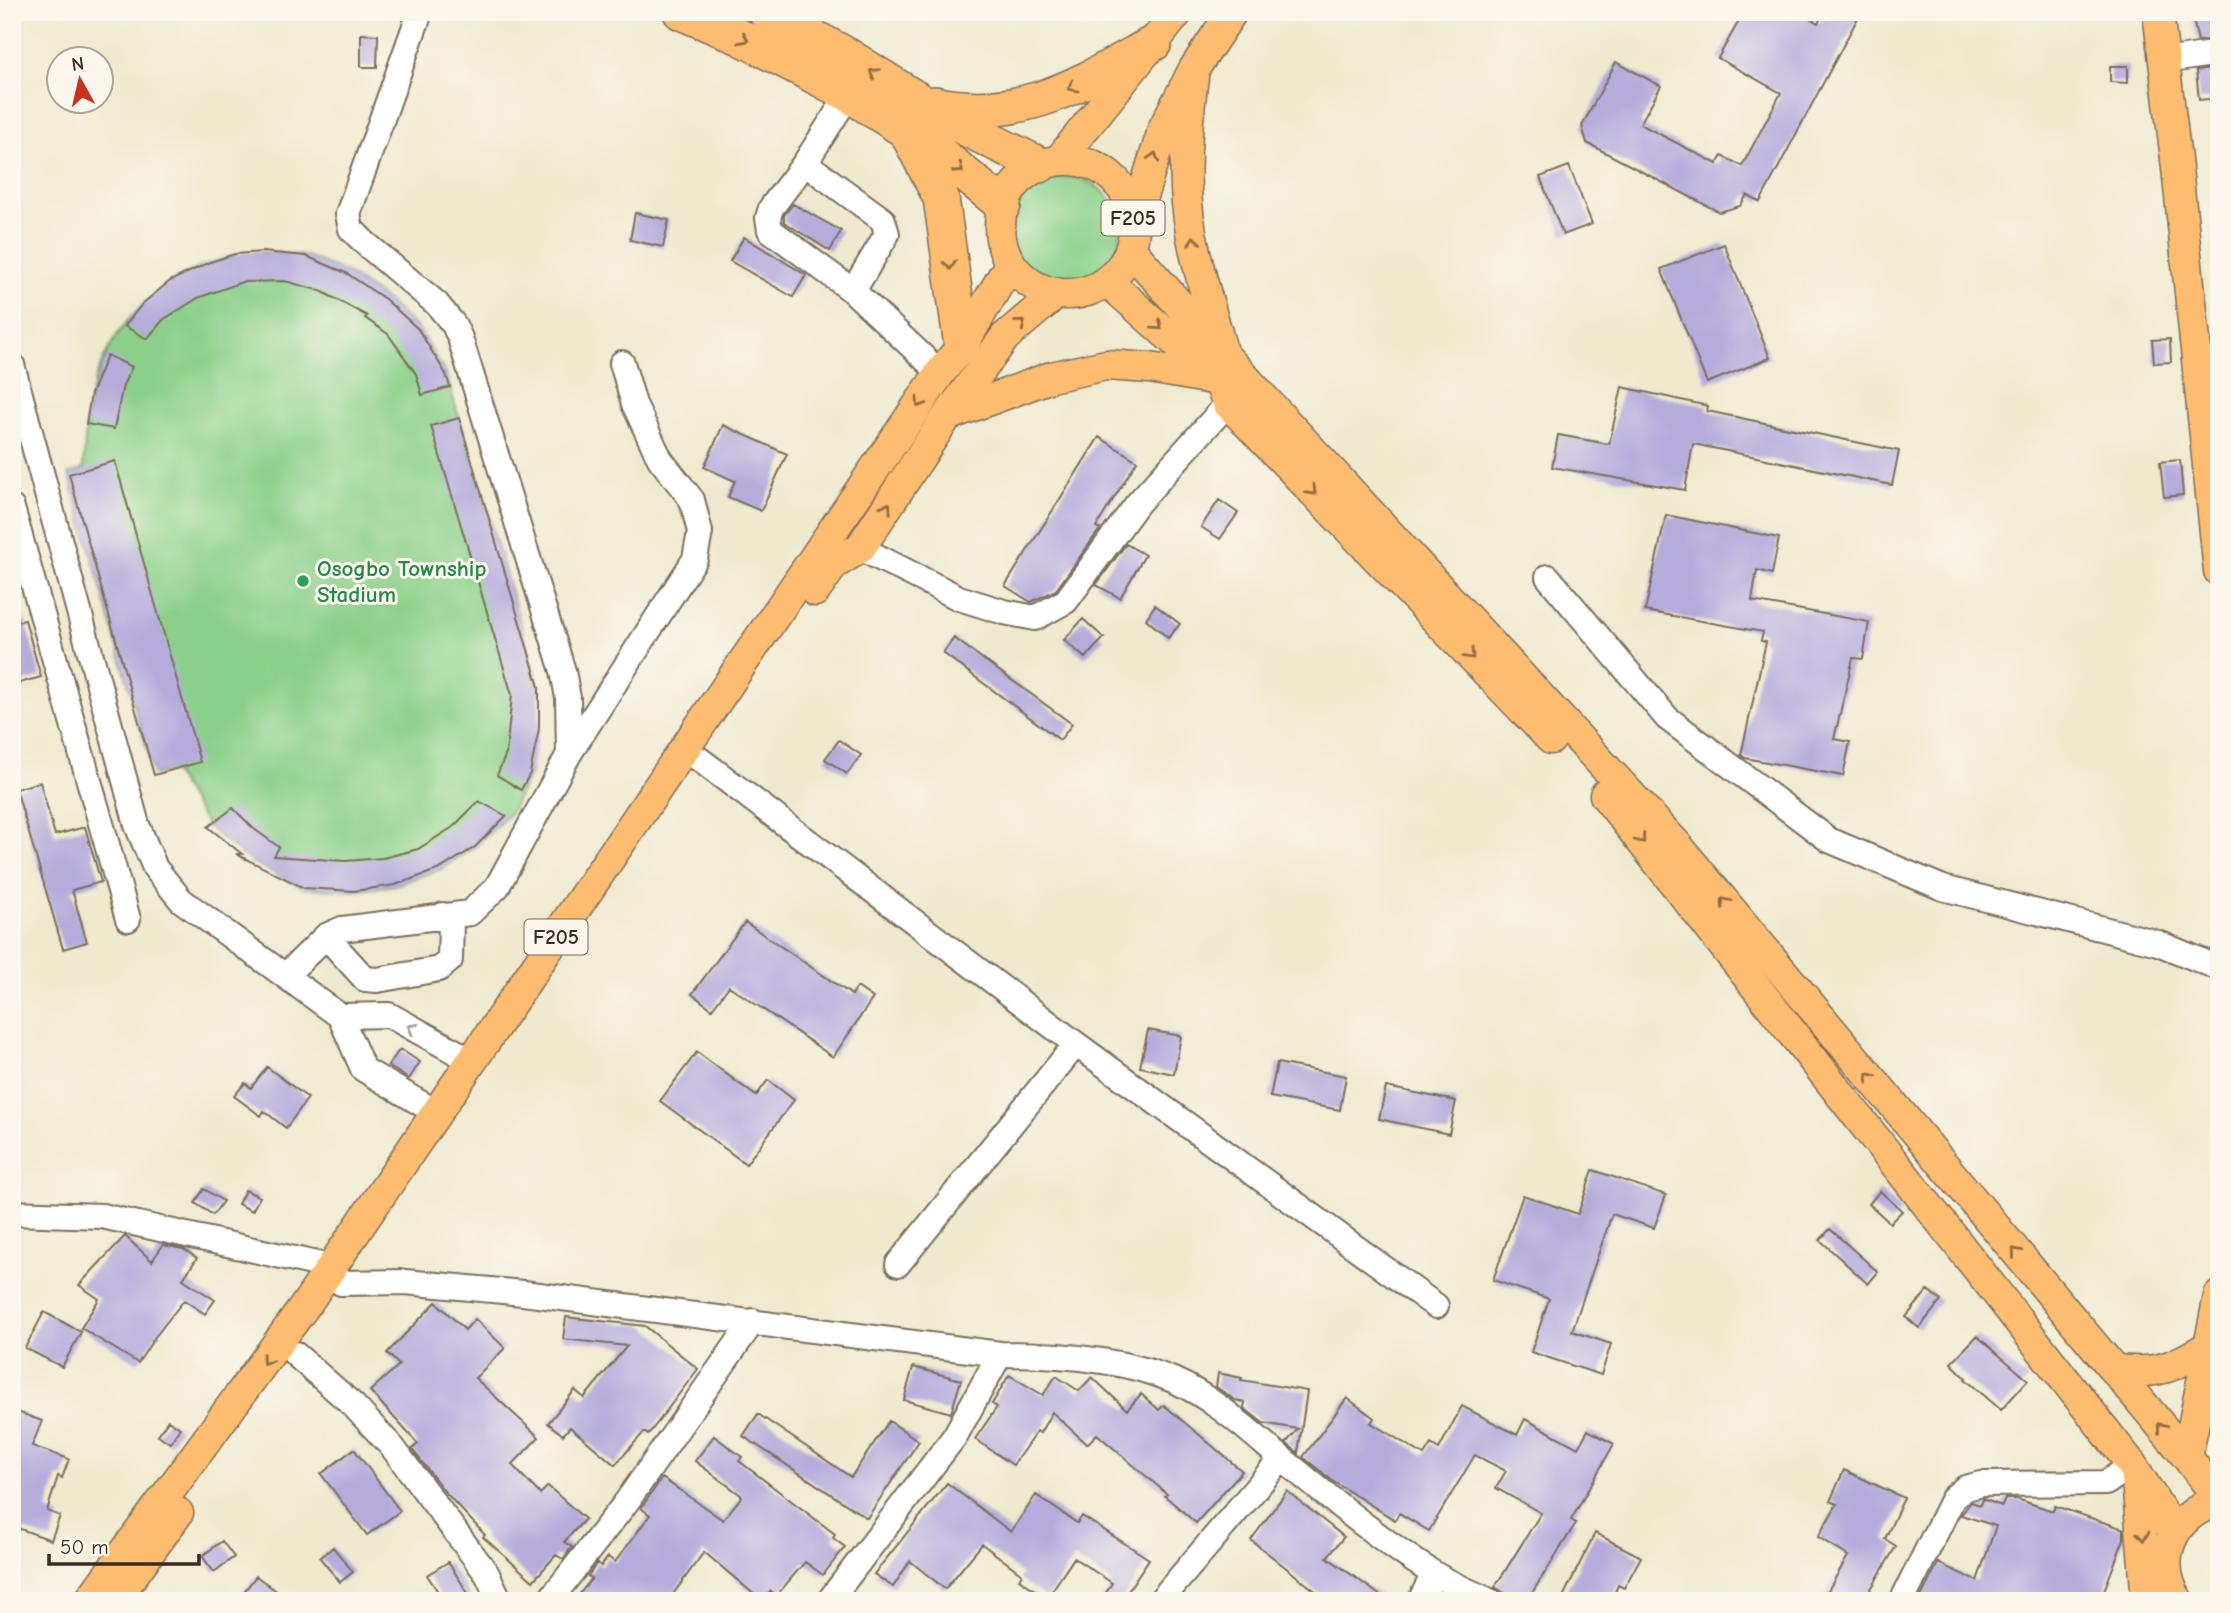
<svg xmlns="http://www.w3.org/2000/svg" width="2231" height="1613" font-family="'Comic Neue',sans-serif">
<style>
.green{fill:#8bd08a;stroke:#637d54;stroke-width:2}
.building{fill:#b5acdc}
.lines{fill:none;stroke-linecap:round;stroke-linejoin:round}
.minor-casing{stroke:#7a6d5c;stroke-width:28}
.major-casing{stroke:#7a6d5c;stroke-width:33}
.highway-casing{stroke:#7a6d5c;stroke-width:38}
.minor{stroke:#fff;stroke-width:24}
.major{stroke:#fdbc6f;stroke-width:30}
.highway{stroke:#fdbc6f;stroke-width:35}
.oneway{stroke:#926c42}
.oneway2{stroke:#a79f9a}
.leisure-dot{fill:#2e9e5b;stroke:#fbf7ec;stroke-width:2.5}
.labels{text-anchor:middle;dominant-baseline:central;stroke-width:6;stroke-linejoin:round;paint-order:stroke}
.shield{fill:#fbf7ec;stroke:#75685c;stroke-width:2}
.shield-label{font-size:21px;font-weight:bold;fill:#3b2a1e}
.leisure-label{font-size:23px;font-weight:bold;fill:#27864d;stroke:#fbf7ec;text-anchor:start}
</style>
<rect width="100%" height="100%" fill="#fbf7ec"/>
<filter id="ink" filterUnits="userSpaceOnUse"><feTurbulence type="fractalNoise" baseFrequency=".0143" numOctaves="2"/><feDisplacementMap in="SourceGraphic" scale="14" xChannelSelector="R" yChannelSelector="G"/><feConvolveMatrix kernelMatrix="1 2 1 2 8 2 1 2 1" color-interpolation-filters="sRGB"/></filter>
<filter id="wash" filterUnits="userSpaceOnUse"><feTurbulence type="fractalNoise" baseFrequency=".00686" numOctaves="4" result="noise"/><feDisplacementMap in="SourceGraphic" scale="28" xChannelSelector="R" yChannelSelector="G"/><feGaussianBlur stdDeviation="1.57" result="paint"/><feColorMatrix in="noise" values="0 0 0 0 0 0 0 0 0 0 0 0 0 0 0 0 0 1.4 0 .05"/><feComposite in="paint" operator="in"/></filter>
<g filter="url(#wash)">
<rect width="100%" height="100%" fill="#efe9ce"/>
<path class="green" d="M1012 231a54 54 0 1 1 108 0a54 54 0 1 1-108 0Z
M263 252 306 256 346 273 385 299 418 329 446 374 539 687 530 773 510 813 475 847 440 869 395 885 354 891 304 888 252 862 208 827 172 770 154 775 69 474 83 470C85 445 85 419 91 394 112 313 180 259 263 252Z"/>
<g id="blocks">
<path class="building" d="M1744 12H1799L1818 23 1824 12H1861L1760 202 1747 195 1740 206 1719 212 1587 143 1582 126 1616 62 1661 86 1640 124 1717 164 1722 156 1742 166 1781 93 1718 58Z
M2191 12H2219V38L2198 41Z
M361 34 378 35 377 67H361Z
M2110 66H2128V83L2110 82Z
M2219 68V98L2199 100 2196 71Z
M1569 166 1592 224 1563 235 1540 177Z
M793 204 841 231 830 251 784 222V215Z
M635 213 669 220 663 247 630 240Z
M744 237 806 275 793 297 730 261Z
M1724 244 1770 358 1707 383 1661 269Z
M263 252 306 256 346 273 385 299 418 329 446 374 450 387 422 395 416 374 388 334 365 318 367 316 321 291 285 281 242 282 198 298 163 320 147 339 125 326 142 304 170 281 210 262 235 254Z
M2170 339 2171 362 2154 363 2152 340Z
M107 355 132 367 123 385 114 429 86 424 91 394Z
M1622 387 1708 406 1707 411 1899 451 1892 485 1693 444 1685 490 1552 467 1558 435 1609 444Z
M459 418 539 687V729L530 773 521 790 497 775 506 754 512 695 431 426Z
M723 425 787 454 761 511 728 497 735 481 704 467Z
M1099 437 1137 461 1096 527 1100 529 1056 590 1031 602 1005 586Z
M2180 460 2183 495 2164 497 2160 462Z
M115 461 200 762 154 775 69 474Z
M1219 500 1238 513 1220 539 1201 527Z
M1666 515 1779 538 1772 574 1757 570 1752 601 1869 622 1863 659 1853 658 1834 739 1850 742 1843 776 1745 758 1741 755 1766 642 1761 641 1763 632 1645 611Z
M1126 544 1145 555 1120 598 1096 585Z
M1155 605 1180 624 1168 638 1146 619Z
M1083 619 1104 638 1085 658 1064 640Z
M25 620 41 677 12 685V623Z
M954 638 1072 724 1060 740 943 653Z
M839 740 861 755 847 774 825 759Z
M40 782 55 835 85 827 101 882 72 890 87 942 63 949 16 789Z
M479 801 506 816 475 847 440 869 395 885 354 891 304 888 236 854H242L208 827 233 808 254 829 279 847 274 856 345 861 383 858 418 849 453 827Z
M745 922 852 995 857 987 873 998 833 1057 729 986 712 1009 692 994Z
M1148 1030 1181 1036 1174 1074 1140 1067Z
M400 1049 420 1062 409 1079 388 1066Z
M697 1052 756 1096 768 1080 794 1100 746 1164 660 1101Z
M1277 1063 1346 1076 1340 1110 1270 1097Z
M267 1067 308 1098 286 1128 264 1111 261 1116 234 1096 245 1083 251 1088Z
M1386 1087 1456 1101 1449 1134 1379 1119Z
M1593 1170 1666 1195 1654 1228 1612 1214 1572 1331 1611 1344 1601 1375 1531 1352 1549 1299 1493 1280 1523 1195 1578 1214Z
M204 1189 223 1201 213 1215 195 1203Z
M245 1190 260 1197 252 1211 238 1204Z
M1880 1191 1902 1211 1890 1223 1869 1204Z
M1830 1229 1878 1272 1868 1284 1820 1240Z
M125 1236 152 1261 163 1245 183 1249 197 1258 183 1279 215 1300 205 1314 184 1300 155 1337 138 1363 81 1328 99 1299 79 1285Z
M1928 1290 1941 1301 1919 1328 1906 1317Z
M436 1302 465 1330 475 1319 505 1348 475 1378 539 1437 512 1465 540 1494 548 1486 585 1519 564 1542 572 1547 563 1559 556 1555 533 1581 483 1537 485 1535 445 1492 412 1449 418 1444 370 1391 399 1365 387 1353Z
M44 1312 81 1332 62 1367 25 1348Z
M566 1317 645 1326 698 1369 648 1435 644 1432 615 1465 570 1427 563 1435 548 1423 575 1390 584 1398 627 1346 563 1339Z
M1977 1336 2028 1380 2001 1410 1965 1379 1966 1378 1951 1363Z
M913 1367 961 1380 951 1413 904 1400Z
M1218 1373 1242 1378 1241 1380 1307 1391 1298 1453 1286 1443 1298 1429 1263 1423 1244 1408 1245 1402 1235 1400 1216 1387Z
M1009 1375 1043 1395 1056 1376 1079 1391 1092 1377 1127 1410 1141 1394 1159 1410 1164 1405 1242 1471 1196 1523 1165 1496 1167 1494 1097 1434 1087 1444 1052 1412 1040 1433 1037 1431 1013 1465 975 1439 997 1407 992 1404Z
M1347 1398 1374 1418 1371 1423 1424 1455 1431 1444 1439 1449 1462 1406 1517 1435 1525 1419 1578 1448 1588 1430 1614 1444 1571 1520 1576 1523 1527 1601H1517L1495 1587 1541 1513 1496 1488 1506 1471 1475 1455 1429 1531 1399 1513 1395 1520 1334 1482 1303 1457Z
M12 1410 42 1421 32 1446 69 1459 62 1478 58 1476 47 1511 60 1516 51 1540 12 1526Z
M758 1414 851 1477 889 1421 919 1441 867 1518 743 1436Z
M168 1420 180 1428 170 1443 158 1435Z
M714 1436 742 1457 739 1461 835 1534 833 1538 845 1547 823 1575 805 1562 776 1596 771 1591 762 1601 704 1552 668 1601H574L592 1578 588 1576 597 1563 601 1566 608 1557 615 1562 650 1515 641 1508 662 1478 723 1520 742 1496 695 1461Z
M354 1449 400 1511 367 1535 321 1474Z
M1844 1470 1904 1498 1885 1539 1896 1546 1864 1601H1822L1848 1556 1818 1537 1837 1504 1830 1501Z
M947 1483 1011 1532 1036 1495 1077 1523 1082 1516 1149 1559 1121 1601H1101L1112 1583 1074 1558 1047 1598 1019 1579 1022 1574 982 1544 945 1589 910 1561 893 1587 874 1574Z
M1287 1491 1344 1537 1327 1557 1388 1601H1328L1251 1540Z
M1982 1499 2002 1506 2005 1499H2017L2053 1511 2055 1506 2124 1529V1539L2100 1601H1919L1938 1563 1977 1581 1996 1526 1961 1515 1971 1502 1980 1505Z
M1595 1533 1641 1557 1624 1588 1618 1585 1611 1601H1561Z
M222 1541 234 1557 214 1572 202 1556Z
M333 1547 353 1572 340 1582 320 1558Z
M448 1562 473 1601H444L427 1575Z
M256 1576 290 1601H237Z"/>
</g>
</g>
<g filter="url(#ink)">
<use href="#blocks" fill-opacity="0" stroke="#7a6d5c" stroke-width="2"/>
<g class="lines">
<defs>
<path id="minor" d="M2164 61 2219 53
M849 94 805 163 771 208 768 218 770 230 853 291 940 373
M805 163 883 220 887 234 853 291
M12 365 137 825 155 868 181 900 340 1016
M12 508 128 919
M860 548 959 598 1004 612 1035 618 1066 601 1137 504 1228 403
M1548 577 1667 718 1829 840 1943 888 2158 943 2219 968
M569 754 695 559 700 532 692 500 660 459 634 404 622 363
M699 759 1076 1044 1436 1306
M326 936 365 979 377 980 439 969 450 960 451 922 443 915
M285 976 326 936 342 929 470 913 497 887 569 754 568 698 563 671 460 338 454 325 437 304 366 244 351 229 348 214 420 12
M437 1113 363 1069 340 1016 389 1015 472 1061
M12 1213 102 1216 330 1267
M898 1264 1076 1044
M341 1283 405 1282 523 1293 1000 1354C1054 1354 1123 1359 1173 1380 1219 1400 1258 1440 1297 1471 1340 1507 1385 1543 1433 1573 1450 1584 1471 1592 1490 1601
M295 1354 353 1405 393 1448 487 1574 500 1601
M549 1601 625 1504 753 1321
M829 1601 955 1436 1000 1354
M1160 1601 1281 1459
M1420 1601 1434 1574
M1902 1601 1953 1498 1965 1488 1981 1484 2106 1483 2132 1465"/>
<path id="major" d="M2158 12 2177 168 2219 571
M1194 69C1189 109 1184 148 1186 188 1188 242 1207 296 1221 347
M1000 227a67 67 0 1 1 134 0a67 67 0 1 1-134 0Z
M1059 160 1178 12
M1134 222 1164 127 1194 69 1232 12
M1130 249 1223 354 1677 845 2187 1457 2219 1499
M1107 281 1218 380 1228 403 1551 739
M949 415 1051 377 1106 365 1150 368 1218 380
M815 591 834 564 860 548 941 425 1005 337 1057 293
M1605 795 2132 1465 2174 1532
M2113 1369C2155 1376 2175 1367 2210 1345
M2187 1457 2219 1296
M2137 1479 2147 1601
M89 1601 307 1303 940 373 962 346 1010 264
M114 1601 178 1513
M2178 1601C2152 1559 2172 1514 2219 1501"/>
<path id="highway" d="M681 12 740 37 849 94 934 149 1003 205
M766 12 848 56 953 122 1040 165
M935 104C1022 123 1081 83 1154 43
M910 138 941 198 962 346"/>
</defs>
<use href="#minor" class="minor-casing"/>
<use href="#major" class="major-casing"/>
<use href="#highway" class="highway-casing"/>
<use href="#minor" class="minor"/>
<use href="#major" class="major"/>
<use href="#highway" class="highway"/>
</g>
<defs><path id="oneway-chevron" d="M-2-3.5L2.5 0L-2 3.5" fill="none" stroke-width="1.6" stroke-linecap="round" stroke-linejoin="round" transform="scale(1.75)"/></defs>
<g class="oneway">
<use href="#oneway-chevron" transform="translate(744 39) rotate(26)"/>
<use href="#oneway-chevron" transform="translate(874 73) rotate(-148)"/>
<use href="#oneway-chevron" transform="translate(1072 87) rotate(152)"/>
<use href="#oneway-chevron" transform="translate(1154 157) rotate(-73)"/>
<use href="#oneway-chevron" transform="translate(959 169) rotate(40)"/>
<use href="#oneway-chevron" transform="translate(1194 241) rotate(-99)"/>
<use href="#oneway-chevron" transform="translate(950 265) rotate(84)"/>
<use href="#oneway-chevron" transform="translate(1021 324) rotate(-40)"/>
<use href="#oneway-chevron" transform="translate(1158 326) rotate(42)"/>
<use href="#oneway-chevron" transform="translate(920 403) rotate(124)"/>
<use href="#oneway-chevron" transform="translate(1312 491) rotate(46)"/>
<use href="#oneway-chevron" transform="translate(887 507) rotate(-57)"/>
<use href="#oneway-chevron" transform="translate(1470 655) rotate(46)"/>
<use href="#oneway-chevron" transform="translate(1641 839) rotate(52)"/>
<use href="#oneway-chevron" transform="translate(1725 902) rotate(-130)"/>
<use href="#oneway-chevron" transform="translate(1870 1077) rotate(-130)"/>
<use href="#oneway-chevron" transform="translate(2016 1252) rotate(-130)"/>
<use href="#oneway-chevron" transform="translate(266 1360) rotate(126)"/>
<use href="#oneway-chevron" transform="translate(2161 1427) rotate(-130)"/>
<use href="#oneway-chevron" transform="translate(2143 1536) rotate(86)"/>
</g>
<use class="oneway2" href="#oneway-chevron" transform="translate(412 1028) rotate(-151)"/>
</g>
<circle class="leisure-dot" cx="303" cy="581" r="7"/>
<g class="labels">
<g class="shield">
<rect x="1101.5" y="200.5" width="63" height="35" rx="5"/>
<rect x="524.5" y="919.5" width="63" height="35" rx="5"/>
</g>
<g class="shield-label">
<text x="1133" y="218">F205</text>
<text x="556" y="937">F205</text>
</g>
<g class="leisure-label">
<text x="317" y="568">Osogbo Township<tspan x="317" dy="26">Stadium</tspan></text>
</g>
</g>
<rect width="2231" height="1613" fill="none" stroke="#fbf7ec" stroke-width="42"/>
<g transform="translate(80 80) rotate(352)"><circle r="33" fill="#fbf7ec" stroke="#aea59a" stroke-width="2"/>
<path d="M0-5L12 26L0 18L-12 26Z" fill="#c8321e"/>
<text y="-10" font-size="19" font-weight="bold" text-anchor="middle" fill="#3b2a1e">N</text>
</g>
<path d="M49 1554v10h150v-10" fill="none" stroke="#3b2a1e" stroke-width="3.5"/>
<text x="60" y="1554" font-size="21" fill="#3b2a1e" stroke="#fbf7ec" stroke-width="5" paint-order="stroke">50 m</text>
</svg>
